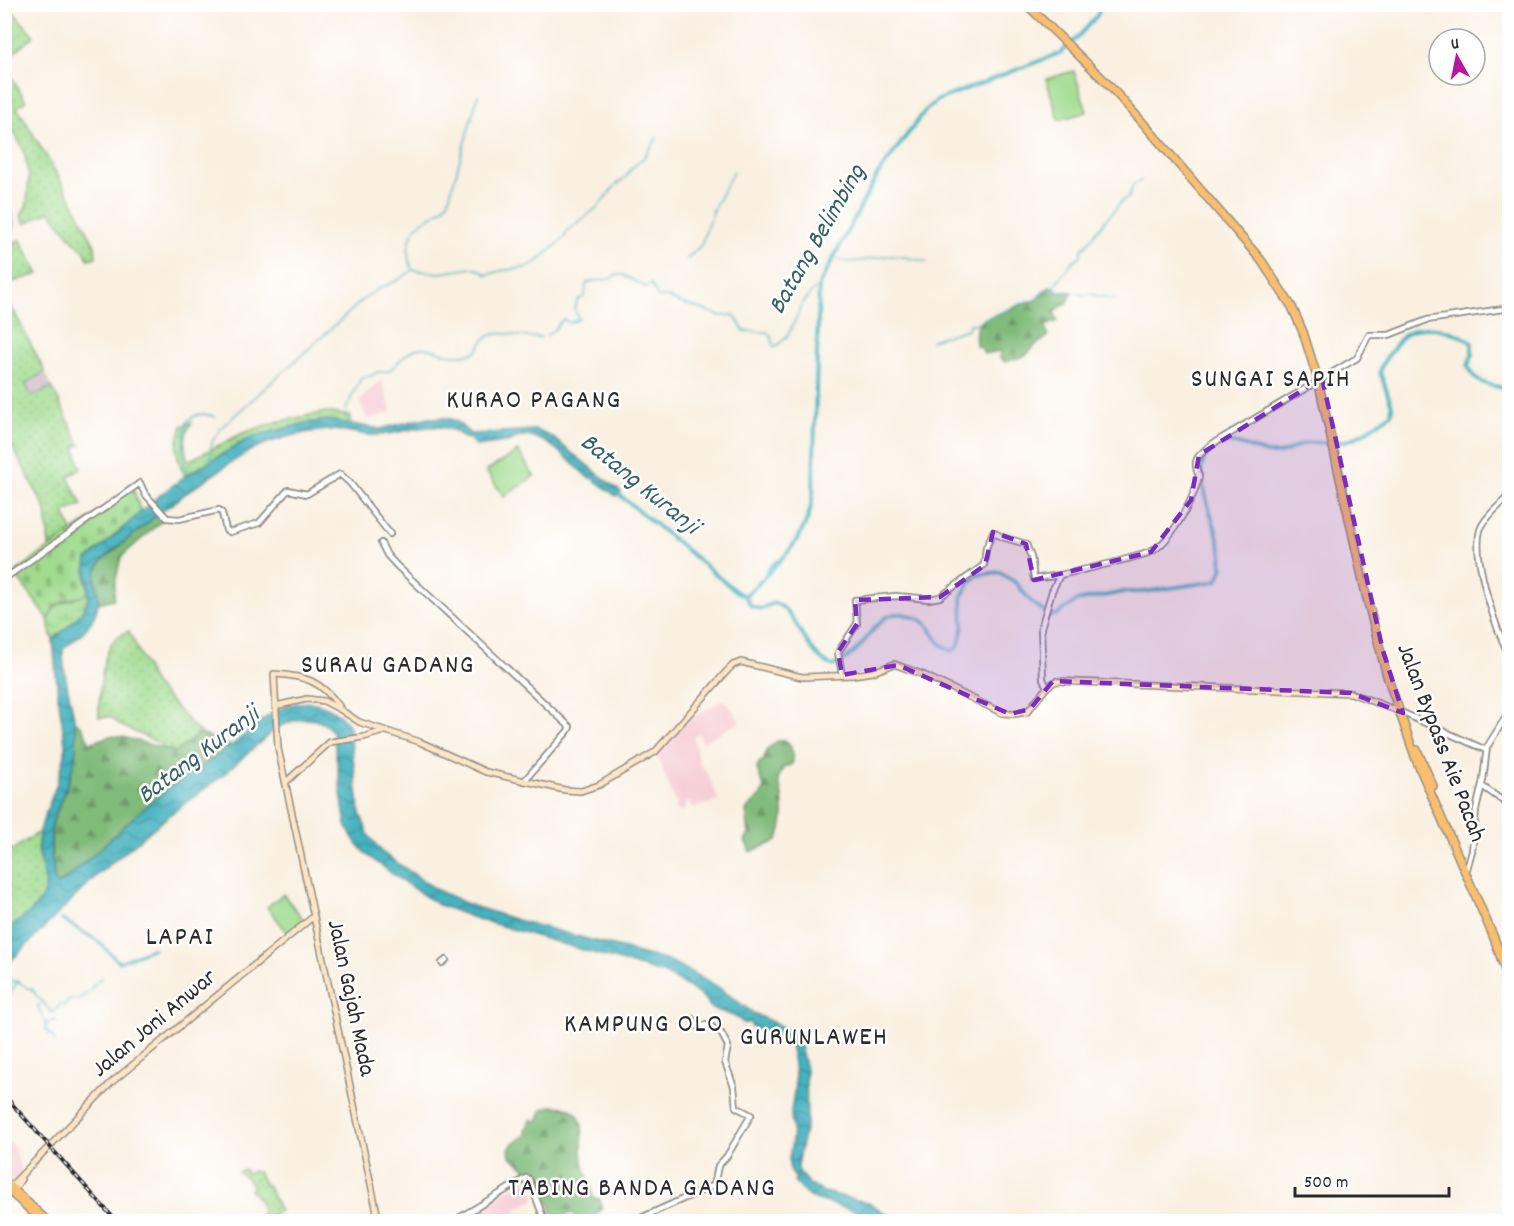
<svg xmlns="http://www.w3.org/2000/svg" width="1514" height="1226" font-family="Dekko,sans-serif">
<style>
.built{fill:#f6cfd6}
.industrial{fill:#d1bdc9}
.grass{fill:url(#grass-dots);stroke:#66835d;stroke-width:1.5}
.forest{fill:url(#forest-firs);stroke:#567352;stroke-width:1.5}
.wetland{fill:url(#wetland-marsh);stroke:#66835d;stroke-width:1.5}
.cemetery{fill:url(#cemetery-stones);stroke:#66835d;stroke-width:1.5}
.pitch{fill:#a0db8f;stroke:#66835d;stroke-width:1.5}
.water{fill:url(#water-waves);stroke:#386e75;stroke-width:1.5}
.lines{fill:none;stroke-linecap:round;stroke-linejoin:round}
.stream{stroke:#44b2bf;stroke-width:1.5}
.canal{stroke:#44b2bf;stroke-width:3}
.river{stroke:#44b2bf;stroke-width:4}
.tertiary-casing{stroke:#928e86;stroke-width:8}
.secondary-casing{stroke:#928e86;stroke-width:8}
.primary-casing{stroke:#928e86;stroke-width:9}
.trunk-casing{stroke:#928e86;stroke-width:10}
.tertiary{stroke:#fff;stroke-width:4.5}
.secondary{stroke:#fde5c5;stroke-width:5}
.primary{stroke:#fbbe6e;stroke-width:6}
.trunk{stroke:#fbbe6e;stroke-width:7}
.rail-casing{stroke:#2b2b2b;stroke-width:4}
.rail{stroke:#fff;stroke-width:1.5;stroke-dasharray:4.5;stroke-linecap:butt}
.marked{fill:#7b2cbf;fill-opacity:0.2;stroke:#7b2cbf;stroke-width:4.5;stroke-dasharray:12 8;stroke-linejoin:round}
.labels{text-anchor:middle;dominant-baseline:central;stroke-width:5;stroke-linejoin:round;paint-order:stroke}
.street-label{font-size:24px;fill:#2b2b2b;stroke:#fff}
.water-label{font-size:26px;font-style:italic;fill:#356166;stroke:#fff}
.quarter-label{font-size:27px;letter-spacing:1.5px;fill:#2b2b2b;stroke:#fff}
</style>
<defs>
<pattern id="grass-dots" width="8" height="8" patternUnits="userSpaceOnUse" patternTransform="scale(1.5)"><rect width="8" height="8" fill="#a0db8f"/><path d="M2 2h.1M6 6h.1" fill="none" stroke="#8abc7c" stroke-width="1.8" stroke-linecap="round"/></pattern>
<pattern id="forest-firs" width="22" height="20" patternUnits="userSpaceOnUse" patternTransform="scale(1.5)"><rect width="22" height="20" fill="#80bb7a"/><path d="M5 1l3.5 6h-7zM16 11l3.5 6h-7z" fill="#699864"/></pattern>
<pattern id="wetland-marsh" width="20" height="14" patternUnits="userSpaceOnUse" patternTransform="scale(1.5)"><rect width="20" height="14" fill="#a0db8f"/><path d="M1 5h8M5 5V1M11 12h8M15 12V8" fill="none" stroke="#8abc7c"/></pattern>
<pattern id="cemetery-stones" width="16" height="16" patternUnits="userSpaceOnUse" patternTransform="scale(1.5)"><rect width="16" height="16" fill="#a0db8f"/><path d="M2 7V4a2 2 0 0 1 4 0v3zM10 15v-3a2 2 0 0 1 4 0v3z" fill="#8abc7c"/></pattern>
<pattern id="water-waves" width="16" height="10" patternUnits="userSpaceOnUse" patternTransform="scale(1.5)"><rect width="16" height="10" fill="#44b2bf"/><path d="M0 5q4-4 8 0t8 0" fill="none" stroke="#39919b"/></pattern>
</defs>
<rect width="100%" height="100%" fill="#fff"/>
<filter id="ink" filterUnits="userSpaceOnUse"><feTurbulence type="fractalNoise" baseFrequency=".0167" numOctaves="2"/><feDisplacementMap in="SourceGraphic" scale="12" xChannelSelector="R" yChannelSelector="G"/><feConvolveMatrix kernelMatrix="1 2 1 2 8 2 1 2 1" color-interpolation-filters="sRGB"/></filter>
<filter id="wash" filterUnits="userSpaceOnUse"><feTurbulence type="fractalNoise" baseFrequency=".008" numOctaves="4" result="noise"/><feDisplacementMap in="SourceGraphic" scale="24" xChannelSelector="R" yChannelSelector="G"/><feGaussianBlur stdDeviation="1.35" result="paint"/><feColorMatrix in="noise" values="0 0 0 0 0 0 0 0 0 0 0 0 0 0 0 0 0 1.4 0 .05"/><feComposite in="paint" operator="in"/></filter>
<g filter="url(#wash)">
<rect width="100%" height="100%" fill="#f9f0e1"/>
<path class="built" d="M382 380 391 412 367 420 360 401 367 392Z
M723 700 732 709 740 722 703 742 699 733 693 737 699 763 708 774 719 801 692 808 690 803H686L685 810 680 812 676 809V804L656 752 680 725Z
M5 1138 14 1147 22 1173 5 1193Z
M527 1179 536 1199 515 1209 517 1213 503 1221H454Z"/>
<path class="industrial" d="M45 372 52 387 32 397 25 384Z"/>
<path class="grass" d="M9 7 34 36 5 60V10Z
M5 67 26 101 17 107 71 198 95 246 96 257 88 259 84 250 75 243 50 211 25 224 21 216 27 204 29 177 24 151 5 115Z
M4 201C13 215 17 221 10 237L13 244 20 239 39 274 5 284Z
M4 292 45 372 25 384 32 396 52 387 80 445 75 447 81 469 68 477 82 505 64 512 72 531 49 547 46 510 5 433Z
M326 412 351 416 349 424 329 420 306 423 251 437 185 476C175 456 175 447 182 426L192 422C184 434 183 447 188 461L243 433 276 422Z
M129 631 154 684 200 733 176 753 159 748 161 744 120 725 111 717H99C99 698 101 652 116 638 119 635 125 633 129 631Z
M39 832 38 849 46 884 42 898 33 910 5 931V855Z
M244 1169 247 1174 252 1171 258 1172 265 1185H267L280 1211 271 1215 273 1221H265L266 1219 262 1217C260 1196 263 1205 250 1190L253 1186 247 1178 238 1172Z"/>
<path class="forest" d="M1050 287H1055L1056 291 1072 292 1068 302 1054 312 1058 321 1045 326 1048 335C1045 341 1042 340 1037 344 1033 347 1031 351 1027 354 1020 359 1013 358 1005 362L1000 358V351L984 354 982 348 976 346C975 334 974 327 984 319L1037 299 1043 291Z
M159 513 165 518 121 557 115 583 114 599 98 603 94 575 101 562Z
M73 719 82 727 90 743 110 736 123 737 176 752 200 733 231 746 57 885 55 882C53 862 49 842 53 822 55 814 59 807 62 800 73 774 80 747 73 719Z
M785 740C792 747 795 755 792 764L783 768 778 779C784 799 786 821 777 841L750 852 745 840 749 835 746 810 760 797 764 787 757 769 759 763 764 760 766 751 777 741Z
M551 1106C594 1106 579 1135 583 1161 584 1169 586 1172 589 1179 592 1184 592 1192 593 1198L600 1199 602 1210 592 1217V1221H577L576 1216 572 1213 561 1217 553 1214 543 1188 526 1173 524 1167 510 1156 509 1149 513 1143 526 1135V1128L532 1119 535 1122 540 1117 541 1110Z"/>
<path class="wetland" d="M88 588C91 611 68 626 53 640 35 592 75 610 88 588Z"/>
<path class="cemetery" d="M133 488 141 512 87 560C86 567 85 573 86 580 86 583 88 586 88 589 84 605 56 590 49 620L14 573Z"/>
<path class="pitch" d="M1074 71 1087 112 1059 120 1046 79Z
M518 451 534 476 504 497 486 471Z
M283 894 304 920 288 933 267 907Z"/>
<path class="water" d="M425 418C434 418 448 416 456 421 461 424 465 431 471 434L536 430 553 438 621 492 616 496 593 479 587 477C571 462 535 422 511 441L476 446C471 442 474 439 464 438 440 415 406 434 377 435 361 436 345 429 328 430 303 432 275 439 253 449 244 454 235 461 226 466 195 486 166 507 138 531 126 541 109 551 100 564 90 579 100 588 98 603 96 624 78 637 63 649 62 682 79 718 76 748 74 774 62 795 54 818 47 838 53 862 55 882L58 885C88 862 114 834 143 809 170 786 201 769 229 747 250 732 267 711 293 704 316 699 335 707 349 726L360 813 369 836 383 853 437 890 470 905 514 919 672 962 715 985 755 1014 781 1026 792 1034 800 1046 806 1069 807 1122 798 1160V1169L802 1176 810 1185 824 1192 869 1203 898 1221H882L871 1216 809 1197 794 1181 796 1179C784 1164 790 1158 792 1140 794 1131 791 1122 791 1112 791 1107 793 1103 793 1098 796 1085 796 1050 785 1039 776 1030 761 1032 751 1026L750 1021 745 1024 736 1017 711 1008 706 1000 690 988 665 974 474 918 437 904 402 881 367 855 357 844 351 835 346 825 343 807 333 732C317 712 292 718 273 731L221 777 176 810 97 875 5 967V932L33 910 42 898 46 885 38 849 39 832 58 780 65 754V743L58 696 53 640C66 628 87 613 89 594 90 582 84 575 87 560L160 495 185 476 251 437 306 423 329 420 380 429Z"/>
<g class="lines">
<path class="stream" d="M834 257C849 268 872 257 889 256 901 255 915 259 927 262
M687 259 701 245 713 210 733 172
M412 268C405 254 408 232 422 222 432 214 441 213 448 202L478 95
M1055 288 1056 292 1082 294 1084 296 1089 294 1115 300
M546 336 554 330 563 319 570 323 579 319 574 309 578 300 585 296 586 285 588 282 611 279 615 275H623L646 287 651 284 658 297H669L677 302 702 309 720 316 734 315 744 331 767 332 771 336 774 347C792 338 794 319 803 303 807 297 813 291 819 285
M931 342 932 340 968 329 969 324H974L1028 301H1036L1044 292 1055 287 1054 286 1072 262 1081 255 1083 246 1085 247C1094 235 1102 223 1112 213 1120 206 1118 201 1129 197L1133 185 1141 180
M348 423 346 409 361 378 373 375 377 372H387C397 366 402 355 414 350 425 345 436 351 447 354 456 356 468 355 476 352 479 348 481 343 484 340 498 325 525 341 541 337
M212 461C207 447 214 437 223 426L365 298 376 290 398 280 413 270 440 273 472 268 480 270 487 275 500 271 529 267 537 262 564 238 567 231 598 207 616 185 626 177 631 169 643 158 657 138
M188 473C179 459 183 439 187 422 195 413 204 412 215 417
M4 978 17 982 4 1003
M19 982 27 988 32 989 38 998
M97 982 102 977
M90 990 95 984
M40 999 52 1013 61 1004
M40 1004 38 1006 45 1023 46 1030 54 1038 55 1043
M63 1006 71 999H79L88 992
M45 1026 53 1020 57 1022"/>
<path class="canal" d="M61 919 98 941 119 962 154 948
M17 982H19"/>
<path class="river" d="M616 492 737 592 745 596 751 606 760 609 774 603C797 609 804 655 833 666 846 660 857 651 865 640 881 620 890 605 919 619 935 627 931 641 951 651L958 647 963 628 962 596 968 585 977 575 1000 572 1016 583 1032 603 1051 616 1058 614 1076 601 1124 592H1144L1217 581 1223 568 1221 562 1222 554C1218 530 1198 486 1202 465 1204 453 1216 444 1228 443 1245 442 1260 455 1277 454 1287 453 1294 446 1303 444 1314 441 1328 444 1339 442 1360 439 1374 425 1391 414L1392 406 1380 372C1381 364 1386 358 1391 352 1395 346 1400 338 1406 334 1423 321 1457 331 1472 343V355L1468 365C1475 387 1490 383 1510 390
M766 575 768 569 778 561
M745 596C776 566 810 538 813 492L819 285 878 174 924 112 938 100 1060 53 1077 38 1096 17 1099 12 1100 4"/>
</g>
</g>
<g filter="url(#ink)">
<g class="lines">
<defs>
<path id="tertiary" d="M1510 388 1508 399 1510 406
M1510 494C1501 505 1485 516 1480 530 1472 559 1496 630 1510 657
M381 543 387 555 397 566 570 727 568 731 524 781
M4 579 140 483 145 494 167 518 179 519 219 510 222 513 226 530 230 532 259 523 288 490 307 494 340 474 350 483 390 534
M842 675 838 652 857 624 855 600 896 596 929 599 940 597 984 565 986 548 993 532 1002 537 1026 544 1031 557 1034 579 1060 575
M1047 687 1043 679 1041 628 1052 591 1060 575C1083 570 1105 565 1127 559 1136 556 1146 555 1154 550 1172 539 1195 497 1199 476 1191 459 1199 455 1212 444L1357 358 1369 335H1389L1427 320 1510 308
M1403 713 1486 750
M1482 786 1510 806
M1467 869 1472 851 1476 810 1483 780 1487 747 1510 710
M442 963 446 960
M452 1222 526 1178 529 1179 545 1222
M632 1222 714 1185 718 1166 727 1156 751 1115 736 1107 734 1087 725 1062 728 1046 721 1033 709 1025 697 1026 692 1019"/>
<path id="secondary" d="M275 706 307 699 324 701 341 710 359 722 420 742 486 772 565 790 581 791 599 785 655 752 727 671 733 665 741 662 802 677 853 675 873 672 894 664 924 675 1002 713 1015 714 1027 712 1047 687 1056 681 1351 693 1401 712
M339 706C320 680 305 676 274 674L278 748 379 1222
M286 782 330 742 364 737 384 731
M4 1193 112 1082 314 916
M4 1198 15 1189 21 1179"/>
<path id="primary" d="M4 1180 49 1222
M4 1187 43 1222"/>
<path id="trunk" d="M1026 4 1106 82 1144 124 1261 260 1292 307 1303 332 1318 380 1367 599 1387 676 1417 762 1494 938 1510 984
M1417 750 1433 786"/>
</defs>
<use href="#tertiary" class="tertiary-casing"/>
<use href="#secondary" class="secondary-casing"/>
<use href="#primary" class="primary-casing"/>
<use href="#trunk" class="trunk-casing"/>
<use href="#tertiary" class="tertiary"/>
<use href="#secondary" class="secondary"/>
<use href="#primary" class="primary"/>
<use href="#trunk" class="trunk"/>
<defs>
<path id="rail" d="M4 1095 117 1222"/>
</defs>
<use href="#rail" class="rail-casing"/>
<use href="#rail" class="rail"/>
</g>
</g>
<path class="marked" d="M1322 378 1383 651 1403 713 1351 693 1053 681 1030 709 1010 714 898 665 842 675 838 652 857 624 855 600 940 597 985 565 993 532 1026 544 1034 580 1151 552 1191 500 1199 455Z"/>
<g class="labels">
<g class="street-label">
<text transform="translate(1440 743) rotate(69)">Jalan Bypass Aie Pacah</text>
<text transform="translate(350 998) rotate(78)">Jalan Gajah Mada</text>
<text transform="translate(155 1024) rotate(-40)">Jalan Joni Anwar</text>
</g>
<g class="water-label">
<text transform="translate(818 240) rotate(-60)">Batang Belimbing</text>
<text transform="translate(639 485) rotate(39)">Batang Kuranji</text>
<text transform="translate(199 756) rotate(-37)">Batang Kuranji</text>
</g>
<g class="quarter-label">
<text x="1271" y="380">SUNGAI SAPIH</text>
<text x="534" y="401">KURAO PAGANG</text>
<text x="388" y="666">SURAU GADANG</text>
<text x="180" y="938">LAPAI</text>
<text x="644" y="1025">KAMPUNG OLO</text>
<text x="814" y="1038">GURUNLAWEH</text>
<text x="642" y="1189">TABING BANDA GADANG</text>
</g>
</g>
<rect width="1514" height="1226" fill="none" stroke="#fff" stroke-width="24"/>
<g transform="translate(1457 57) rotate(351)"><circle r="28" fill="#ffffff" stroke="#aaaaaa" stroke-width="1.5"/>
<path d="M0-4.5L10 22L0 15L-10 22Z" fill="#b5179e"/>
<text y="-9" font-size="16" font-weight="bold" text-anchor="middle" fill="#2b2b2b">U</text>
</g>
<path d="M1295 1187v9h154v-9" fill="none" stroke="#2b2b2b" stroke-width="3"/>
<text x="1304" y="1187" font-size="18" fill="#2b2b2b" stroke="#ffffff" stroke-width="4.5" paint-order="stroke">500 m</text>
</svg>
